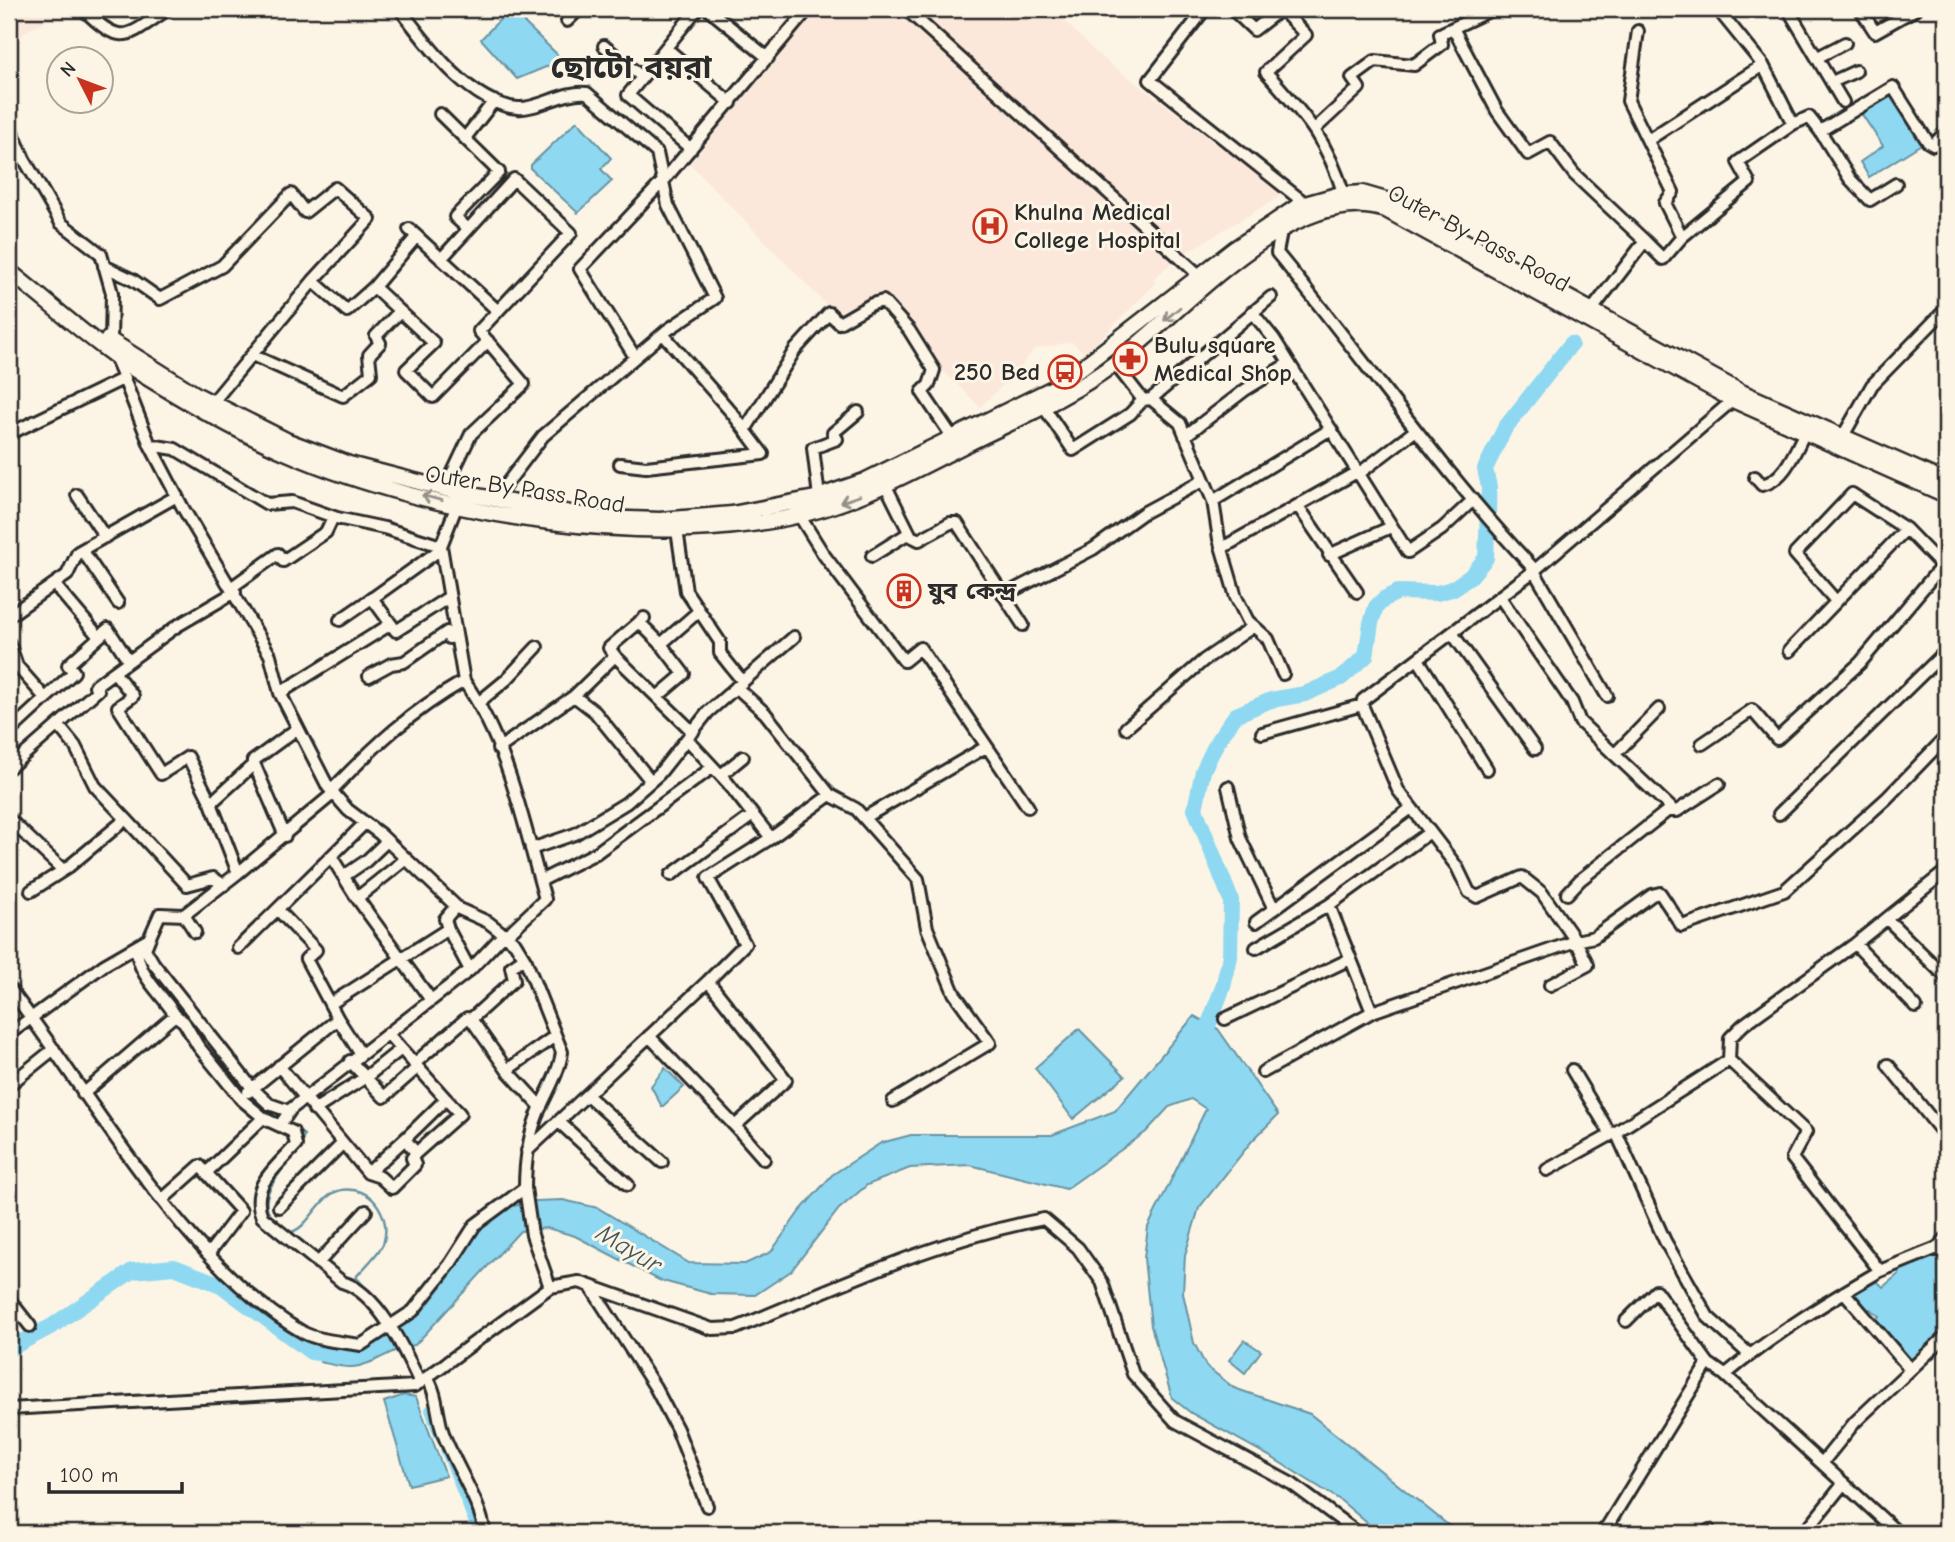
<svg xmlns="http://www.w3.org/2000/svg" width="1955" height="1542" font-family="'Comic Neue','Noto Sans Bengali',sans-serif">
<style>
.built{fill:#fbe8da}
.water{fill:#8fd8f1;stroke:#6793a2;stroke-width:2}
.lines{fill:none;stroke-linecap:round;stroke-linejoin:round}
.stream{stroke:#6793a2;stroke-width:2.5}
.canal{stroke:#8fd8f1;stroke-width:10}
.river{stroke:#8fd8f1;stroke-width:16}
.minor-casing{stroke:#2b2b2b;stroke-width:16}
.major-casing{stroke:#2b2b2b;stroke-width:19}
.minor{stroke:#fcf5e5;stroke-width:10}
.major{stroke:#fcf5e5;stroke-width:14}
.oneway{stroke:#949088}
.labels{text-anchor:middle;dominant-baseline:central;stroke-width:6;stroke-linejoin:round;paint-order:stroke}
.poi-label{font-size:24px;font-weight:bold;fill:#2b2b2b;stroke:#fcf5e5;text-anchor:start}
.street-label{font-size:24px;fill:#2b2b2b;stroke:#fcf5e5}
.water-label{font-size:26px;font-style:italic;fill:#44565c;stroke:#fcf5e5}
.district-label{font-size:32px;font-weight:bold;fill:#2b2b2b;stroke:#fcf5e5}
</style>
<rect width="100%" height="100%" fill="#fcf5e5"/>
<filter id="ink" filterUnits="userSpaceOnUse"><feTurbulence type="fractalNoise" baseFrequency=".0143" numOctaves="2"/><feDisplacementMap in="SourceGraphic" scale="14" xChannelSelector="R" yChannelSelector="G"/><feConvolveMatrix kernelMatrix="1 2 1 2 8 2 1 2 1" color-interpolation-filters="sRGB"/></filter>
<g filter="url(#ink)">
<path class="built" d="M9 9H68L27 31 9 48Z
M815 9H1053L1095 52 1284 194 1177 258 1153 279 1156 283 1085 354 1072 342 1034 349 1015 374 980 407 868 298 835 314 690 164Z"/>
<path class="water" d="M510 9 563 60 517 79 481 39Z
M1891 93 1923 143 1869 177 1860 162 1883 146 1861 113Z
M577 121 611 158 601 169 612 181 578 213 531 169V165Z
M1194 1016 1218 1029 1278 1115 1252 1141 1199 1208 1185 1255 1183 1293 1194 1343 1206 1366 1234 1388 1310 1414 1458 1533H1379L1340 1500 1271 1457 1191 1413 1172 1398 1151 1326 1144 1258 1148 1227 1206 1109 1191 1099 1169 1107 1146 1132 1066 1189 970 1165 910 1168 867 1185 839 1209 791 1271 755 1295 711 1294 659 1280 575 1236 547 1228 520 1231 415 1345C391 1348 375 1365 353 1367 343 1368 330 1364 320 1362L327 1347 361 1350 415 1315 440 1287 478 1229 509 1207 535 1201 563 1200 598 1208 689 1263 745 1264 771 1252 799 1212 832 1175 881 1143 911 1135H1052L1115 1111Z
M1079 1029 1125 1076 1073 1119 1035 1068Z
M665 1068 684 1087 662 1107 651 1086Z
M1938 1253 1946 1259V1329L1911 1361 1875 1322 1879 1316 1870 1309 1866 1311 1853 1295 1877 1281 1883 1287 1900 1273 1898 1268Z
M1244 1340 1261 1351 1245 1373 1229 1360Z
M404 1395 416 1397 446 1476 409 1485 384 1402Z"/>
<g class="lines">
<path class="stream" d="M205 1037 244 1091
M249 1096 258 1107
M263 1111 279 1119
M271 1218C252 1188 297 1162 304 1135L285 1121
M289 1233C315 1226 319 1185 353 1190 377 1193 391 1221 383 1244 378 1255 364 1267 356 1277L371 1294"/>
<path class="canal" d="M430 1410 439 1435
M445 1449 478 1533"/>
<path class="river" d="M1202 1042 1223 987 1230 957 1231 900 1195 809 1203 771 1218 740 1236 715 1271 700 1305 694 1341 678 1366 656 1371 623 1376 607 1384 599 1398 592 1437 593 1452 589 1470 577 1486 558 1489 487 1485 469 1505 428 1571 344
M9 1349 52 1326 132 1271 174 1267 221 1285 311 1352 342 1356"/>
<defs>
<path id="minor" d="M83 9C123 48 126 37 168 9
M400 9C427 45 470 104 518 108 536 110 565 90 587 93L657 153 668 205 715 298 666 331 543 436 495 499
M708 9 768 58
M906 9 1200 276
M1205 9 1150 80 1306 204
M1232 9 1254 30 1281 9 1306 35 1266 72C1305 116 1326 137 1344 195
M1788 9 1843 102
M1860 9 1875 32 1916 9
M1720 12 1763 65 1793 124
M567 21 579 9
M1453 28 1497 111 1528 154 1550 142 1574 174 1645 241
M604 46 642 77
M666 48 731 103
M1818 57 1845 43
M1832 82 1856 71
M440 114 499 172 455 217 468 229
M9 124 24 159 61 223 101 254 112 293 111 341
M1316 128 1359 88 1352 78 1375 61 1414 65 1442 44 1440 34 1493 9
M1820 131 1850 179 1870 200 1896 184
M465 138 494 101
M1648 140 1763 65
M691 149 628 95 697 9
M409 229 498 311
M1281 232 1277 253C1364 358 1441 471 1535 570L1733 400
M1682 237 1749 182 1738 162 1793 124 1809 117 1820 131 1893 87 1928 142 1933 145 1946 132
M441 259 514 179 571 233 479 331 524 384 471 434 445 489
M104 266 133 280 160 299 222 266 291 194 305 212 335 188 370 219 313 281 212 403
M313 281 347 311 374 287 434 343 406 370 433 397 488 341
M374 287 417 236
M1591 311 1645 241 1663 259 1682 237 1665 203 1673 192 1628 101 1638 31
M1252 312 1274 339 1408 552 1442 529 1473 500
M252 355 343 396 371 374 369 355 380 343 376 336 400 311
M115 356 150 445 183 508 270 655 280 693 328 787 348 810 380 834 459 909 488 922 515 943 526 961 562 1052C559 1074 546 1093 538 1113 528 1138 525 1161 525 1188
M635 357 580 269 665 179 808 9
M1115 364 1143 400 1151 399 1180 423 1213 501 1219 539 1236 597 1248 621 1268 639 1283 674
M1151 399 1271 297
M1043 406 1073 450 1130 414 1143 400
M745 430 795 350 829 313 839 323 872 304 883 301 909 330 934 370 929 385 922 392 953 438
M9 434 125 378
M1185 436 1245 390 1289 363
M1843 436 1872 385 1946 309
M150 445 175 449 267 504 292 502 337 518 384 528 441 546
M620 464 646 467 763 454 732 413 663 334
M1755 477 1762 485C1785 480 1795 451 1805 432
M885 484 911 536 919 540 950 523H957L1023 625
M77 495 105 537
M819 497 813 448 837 439 833 433 858 412
M1213 501 1331 429
M1298 506 1357 592
M799 515 824 555 904 661 920 648 1028 807
M677 530 686 591 720 642V653L743 682
M1222 548 1357 472H1361L1416 430
M82 550 118 603
M1329 555 1391 527
M872 556 909 533
M1535 570 1363 700 1362 705 1398 790 1457 867 1469 892 1477 897 1522 877 1542 893 1576 941 1594 937 1652 895 1660 893 1682 926 1784 891 1887 798 1946 737
M1534 571 1607 696
M54 584 67 575 78 552 177 496
M232 587 278 554 283 561 326 532 333 517
M1004 595 1093 549 1143 513 1204 480
M1500 597 1572 702 1580 722 1671 808 1580 880 1567 894
M370 600 441 549
M1836 601 1795 554 1852 494 1906 529 1942 566
M9 616 54 584 99 637
M340 620 372 598 396 631 449 597
M639 622 661 644 699 611
M1452 633 1535 749
M9 643 17 666 46 699
M1789 651 1906 529
M615 656 609 648 644 618
M1418 659 1487 769
M114 672 177 626 235 592
M369 676 391 664 404 662 447 632 449 638 455 637
M464 681C508 743 524 826 545 899L507 935
M280 693 391 624
M574 696 595 712 651 781
M657 697 684 674 661 644
M478 703 506 680 537 647
M58 725 75 746 95 786 126 819
M1126 728 1204 660 1254 626
M9 732 74 672 68 665 108 629 129 661
M1262 733 1362 705
M687 739 727 782 771 838
M1702 744 1752 710 1777 739 1860 663 1946 561
M498 749 574 696 615 656 693 732
M1615 754 1659 709
M9 768 98 690 95 686 114 672 133 696 118 707 161 774 188 757 211 803 238 873 184 915 160 914 149 939 104 965 9 1034
M721 775 743 757
M1228 787 1240 838 1274 909
M331 791C374 746 410 712 464 681L441 546 457 505
M830 795 856 809 918 879 927 928 954 993 990 1043 893 1101
M211 803 254 764
M1669 811H1677L1719 784
M1779 814 1946 651
M864 818 986 747
M9 819 63 870
M285 836 253 761 298 728
M531 849 575 834 626 803 659 774 708 712 794 637
M332 858 357 898
M406 859 357 898 431 1000
M1946 871 1855 944 1743 1025 1730 1038 1729 1060 1806 1132 1792 1158 1880 1271 1937 1248 1946 1255
M238 873 334 793
M671 875 753 815
M344 876 366 861 387 841
M540 881 596 853 713 767
M31 891 67 868 126 819 187 885 213 878 224 885
M278 910 316 950 306 959 330 1004
M184 915 195 932
M1887 919 1946 977
M1256 922 1410 809
M448 929 470 970
M149 939 145 949 154 964 252 1088 269 1104 289 1111
M1855 944 1916 1007
M137 946C136 975 161 992 175 1015
M238 948 365 823
M1256 948 1329 905
M708 981 745 944 708 878 771 838 830 795 765 713 736 687
M9 988C92 1095 184 1265 304 1333 319 1341 344 1342 361 1345L413 1311 450 1264 475 1225 525 1188 532 1235 550 1287
M1372 1012 1576 941 1588 965 1550 985
M338 1019 330 1004 448 929 445 919 456 906
M1225 1019 1350 959
M350 1061 384 1097 417 1068
M414 1064 467 1018 471 1019
M1888 1065 1946 1137
M279 1066 368 1173 380 1177 392 1188 415 1165 412 1158 416 1153 405 1139 446 1099 388 1034
M507 1070 471 1019 514 980 511 967 524 958
M1572 1070 1611 1135
M1263 1072 1372 1012 1329 905 1430 832
M9 1085 54 1049
M248 1092 338 1019 360 1053
M83 1094 175 1015 184 1022 198 1046 241 1099 265 1119 293 1132 296 1145C276 1168 249 1185 262 1217L342 1282C378 1292 405 1351 420 1383
M587 1095 662 1162
M541 1107 507 1070 555 1036
M314 1110 366 1077 401 1049
M559 1122 628 1185
M280 1125 291 1109 470 970 505 933
M735 1126 764 1159
M1616 1132 1665 1241 1708 1317 1750 1355
M527 1151 708 981 786 1080 735 1126 649 1036
M416 1153 460 1114 446 1099
M1547 1170 1616 1132 1729 1060
M207 1172 263 1118
M368 1173 405 1139
M163 1199 200 1166 241 1211 209 1253
M279 1207 343 1143
M1937 1248 1946 1238
M318 1263 366 1211
M590 1286 655 1387 677 1429 707 1506
M1844 1292 1910 1369
M9 1299 30 1326
M1626 1321 1656 1291 1708 1363 1725 1375C1774 1334 1825 1303 1880 1271
M1725 1375 1898 1533
M427 1378C437 1392 437 1414 442 1430 450 1457 485 1509 484 1533
M9 1409 415 1386 550 1287 579 1282 712 1329 736 1328C837 1287 936 1239 1044 1219L1078 1248 1102 1282 1133 1374 1175 1421 1292 1484 1358 1533
M1822 1463 1855 1422 1946 1336
M9 1527 12 1533
M1606 1527 1621 1533
M1603 1533 1708 1363
M1707 1533 1709 1530
M1804 1533 1844 1483"/>
<path id="major" d="M9 271C57 309 103 352 156 383 197 408 240 433 285 452 431 516 665 555 819 510 871 495 919 468 967 444 1017 419 1071 397 1115 363 1183 312 1293 180 1386 210L1733 400 1946 495
M108 339 197 395 288 441 349 464 461 493 598 518 660 520 732 514 815 498 864 481 1059 385 1234 249 1298 206 1337 195 1362 193 1393 202 1741 392 1946 482"/>
</defs>
<use href="#minor" class="minor-casing"/>
<use href="#major" class="major-casing"/>
<use href="#minor" class="minor"/>
<use href="#major" class="major"/>
</g>
<defs><path id="oneway-shaft" d="M-6 0H5M1.5-3L5.5 0L1.5 3" fill="none" stroke-width="1.6" stroke-linecap="round" stroke-linejoin="round" transform="scale(1.75)"/></defs>
<g class="oneway">
<use href="#oneway-shaft" transform="translate(1172 314) rotate(140)"/>
<use href="#oneway-shaft" transform="translate(432 498) rotate(-165)"/>
<use href="#oneway-shaft" transform="translate(850 499) rotate(161)"/>
</g>
</g>
<defs>
<symbol id="hospital-ring" viewBox="-11 -11 22 22"><circle r="9.5" fill="#fcf5e5" stroke="#c8321e" stroke-width="1.5"/><path d="M-5-5h3v3.5h4V-5h3V5h-3V1.5h-4V5h-3Z" fill="#c8321e"/></symbol>
<symbol id="pharmacy-ring" viewBox="-11 -11 22 22"><circle r="9.5" fill="#fcf5e5" stroke="#c8321e" stroke-width="1.5"/><path d="M-2-6h4v4h4v4h-4v4h-4v-4h-4v-4h4Z" fill="#c8321e"/></symbol>
<symbol id="bus-ring" viewBox="-11 -11 22 22"><circle r="9.5" fill="#fcf5e5" stroke="#c8321e" stroke-width="1.5"/><path d="M-5-6H5V4H4V6H2V4H-2V6H-4V4H-5ZM-3.5-4V0h7V-4ZM-3.5 1.2v1.5H-2V1.2ZM2 1.2v1.5H3.5V1.2Z" fill="#c8321e"/></symbol>
<symbol id="building-ring" viewBox="-11 -11 22 22"><circle r="9.5" fill="#fcf5e5" stroke="#c8321e" stroke-width="1.5"/><path d="M-4-6H4V6H1V3H-1V6H-4ZM-2.5-4.3h1.7v1.8h-1.7ZM.8-4.3h1.7v1.8H.8ZM-2.5-1h1.7V.8h-1.7ZM.8-1h1.7V.8H.8Z" fill="#c8321e"/></symbol>
</defs>
<g fill-rule="evenodd">
<use href="#hospital-ring" x="971" y="207" width="38" height="38"/>
<use href="#pharmacy-ring" x="1111" y="340" width="38" height="38"/>
<use href="#bus-ring" x="1046" y="353" width="38" height="38"/>
<use href="#building-ring" x="885" y="572" width="38" height="38"/>
</g>
<g class="labels">
<g class="poi-label">
<text x="1014" y="212">Khulna Medical<tspan x="1014" dy="28">College Hospital</tspan></text>
<text x="1154" y="345">Bulu square<tspan x="1154" dy="28">Medical Shop</tspan></text>
<text x="1040" y="372" text-anchor="end">250 Bed</text>
<text x="928" y="591">যুব কেন্দ্র</text>
</g>
<g class="street-label">
<text transform="translate(1479 238) rotate(28)">Outer By Pass Road</text>
<text transform="translate(525 489) rotate(9)">Outer By Pass Road</text>
</g>
<g class="water-label">
<text transform="translate(629 1249) rotate(31)">Mayur</text>
</g>
<g class="district-label">
<text x="631" y="67">ছোটো বয়রা</text>
</g>
</g>
<rect width="1955" height="1542" fill="none" stroke="#fcf5e5" stroke-width="35"/>
<rect x="18" y="18" width="1920" height="1507" fill="none" stroke="#2b2b2b" stroke-width="2.5" filter="url(#ink)"/>
<g transform="translate(80 80) rotate(312)"><circle r="33" fill="#fcf5e5" stroke="#a8a49b" stroke-width="2"/>
<path d="M0-5L12 26L0 18L-12 26Z" fill="#c8321e"/>
<text y="-10" font-size="19" font-weight="bold" text-anchor="middle" fill="#2b2b2b">N</text>
</g>
<path d="M49 1482v10h133v-10" fill="none" stroke="#2b2b2b" stroke-width="3.5"/>
<text x="60" y="1482" font-size="21" fill="#2b2b2b" stroke="#fcf5e5" stroke-width="5" paint-order="stroke">100 m</text>
</svg>
